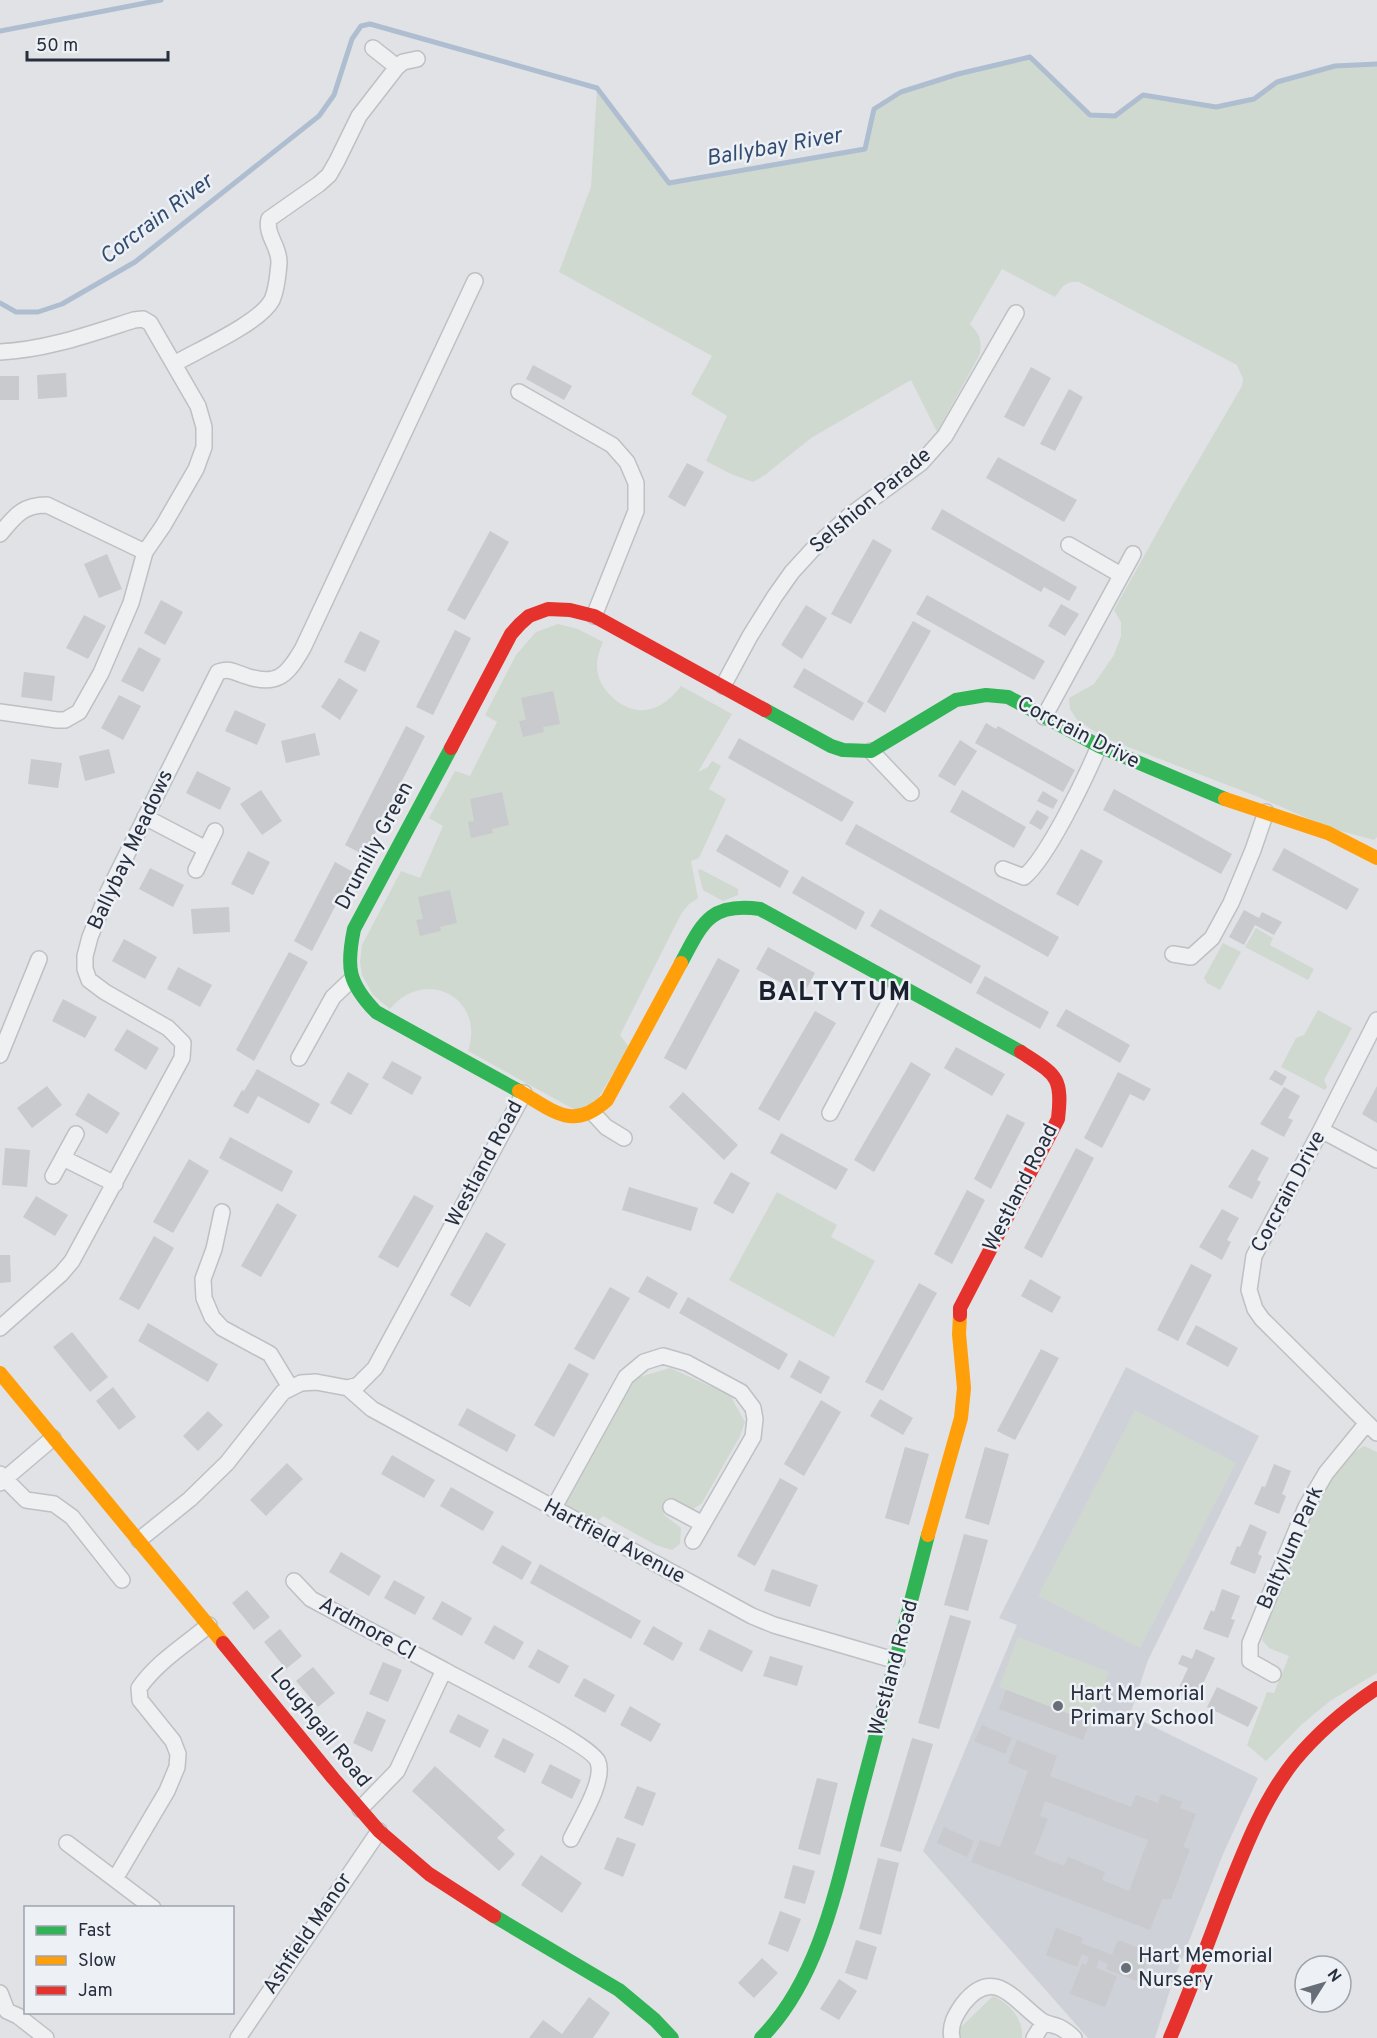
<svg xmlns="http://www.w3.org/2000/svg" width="1377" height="2038" font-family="Overpass,sans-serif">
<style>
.built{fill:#ced1d8}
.green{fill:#d0d9d0}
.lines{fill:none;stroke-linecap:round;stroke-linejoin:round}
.stream{stroke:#aebed0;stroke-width:5}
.building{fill:#c8cacd;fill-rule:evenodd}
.street-casing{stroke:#bec0c3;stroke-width:18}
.street{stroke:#eff0f2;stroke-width:15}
.fast{stroke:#30b455;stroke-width:14}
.slow{stroke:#ff9f0a;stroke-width:14}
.jam{stroke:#e5322d;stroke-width:14}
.poi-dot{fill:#686e78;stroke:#edf0f5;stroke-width:2}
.labels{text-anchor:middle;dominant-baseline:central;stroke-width:5;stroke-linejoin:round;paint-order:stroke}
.street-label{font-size:21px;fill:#272f3e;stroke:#edf0f5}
.poi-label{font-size:21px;fill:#272f3e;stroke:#edf0f5;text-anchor:start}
.water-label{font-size:22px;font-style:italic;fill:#324d71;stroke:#edf0f5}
.district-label{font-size:27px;font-weight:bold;letter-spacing:1.5px;fill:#1a202e;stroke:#edf0f5}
</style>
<rect width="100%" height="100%" fill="#e0e2e5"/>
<path class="built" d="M1126 1367 1259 1436 1148 1660 1130 1715 1258 1778 1223 1854 1171 1987 1155 2038H1088L923 1851 1017 1625 999 1618Z"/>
<path class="green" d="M1030 57 1090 115 1115 116 1143 95 1216 107 1254 99 1277 82 1335 66 1377 64V837L1374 840 1330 828 1256 796 1105 738 1077 720 1070 709 1069 698 1094 684 1114 655 1121 636V622L1114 610 1173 504 1242 386 1243 379 1237 365 1079 282C1066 280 1062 287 1055 297L1002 269 970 324C981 336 981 339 980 354L937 432 911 380 811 438 765 475 753 482 731 474 706 461 727 416 691 394 712 356 559 272 591 187 597 88 670 182 865 149 874 109 901 92 958 74Z
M558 624 578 629 603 642C599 652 595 663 598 674 600 684 606 691 613 698 638 720 663 710 681 686L732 714 698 772 708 767 712 761 721 766 709 789 726 799 699 858 691 861 698 898 689 904 681 914 620 1035 629 1047 597 1100 577 1111 468 1051C486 998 425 966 390 1009L373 995 362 975 360 962 362 945 401 871 420 878 443 826 429 818 455 771 470 776 497 722 485 715 516 655 536 632Z
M700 869 738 889V895L723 901 703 890 698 871Z
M1256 928 1273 938 1270 945 1314 969 1308 980 1245 947Z
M1223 943 1241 952 1220 990 1207 983 1204 978Z
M1318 1010 1352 1028 1324 1080 1327 1087 1325 1090 1281 1067 1296 1038 1304 1035Z
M777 1192 837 1225 831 1237 875 1261 834 1337 729 1280Z
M670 1368 730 1395 745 1422 740 1436 702 1503 693 1509 673 1500 663 1514 681 1528 680 1544 672 1550 656 1545 603 1516 591 1528 566 1511 563 1498 629 1380Z
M1135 1410 1236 1463 1140 1648 1038 1596Z
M1364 1446 1377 1452V1673L1330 1701 1301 1725 1266 1761 1247 1745 1267 1692 1274 1693 1289 1656 1269 1648 1262 1640C1278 1588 1307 1500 1345 1460 1350 1455 1358 1450 1364 1446Z
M1018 1637 1109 1672 1090 1722 999 1687Z
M993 1996C1009 2003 1024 2019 1022 2038H958L959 2029Z"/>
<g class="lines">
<path class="stream" d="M0 31 161 0
M0 303 16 312H38L62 304 135 262 319 116 334 95 352 39 361 26 370 24 597 88 669 183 865 149 874 109 901 92 958 74 1030 57 1090 115 1115 116 1143 95 1216 107 1254 99 1277 82 1335 66 1377 64"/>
</g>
<path class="building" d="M533 365 572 386 564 400 526 379Z
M1031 367 1051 378 1024 427 1004 417Z
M66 373 67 397 38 399 37 375Z
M0 376H19V400H0Z
M1069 389 1083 397 1055 451 1040 444Z
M998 457 1077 500 1064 522 986 478Z
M687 463 704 472 685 507 668 497Z
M942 509 1077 587 1069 601 1044 587 1041 592 931 529Z
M490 531 509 542 465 620 447 610Z
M873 539 892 550 851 624 831 614Z
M107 554 122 589 99 598 84 564Z
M927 595 1045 661 1034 680 916 614Z
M161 600 183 612 165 645 144 633Z
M1061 604 1079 614 1065 636 1048 626Z
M806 605 827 618 802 659 781 645Z
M84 615 106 626 88 659 66 648Z
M913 621 931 631 885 713 867 702Z
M455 630 471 638 433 715 416 707Z
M360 631 380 641 365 672 344 662Z
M139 647 161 659 143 692 121 681Z
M804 668 864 703 853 721 793 687Z
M24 672 55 676 52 701 21 697Z
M339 678 358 690 340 720 321 707Z
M553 691 560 724 543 727 544 732 523 737 519 721 526 720 521 698Z
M119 695 141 706 123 740 101 728Z
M235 710 266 724 257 745 225 731Z
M986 723 996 729 998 726 1075 770 1063 792 975 743Z
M406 726 425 736 364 855 345 845Z
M315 733 320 755 286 763 281 741Z
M739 738 854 802 842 822 728 758Z
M960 740 977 751 955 786 938 776Z
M109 749 115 773 85 781 79 756Z
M31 759 62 763 58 788 28 784Z
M197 771 231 788 220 810 186 793Z
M1114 789 1232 854 1221 874 1103 810Z
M261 790 282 821 262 835 240 804Z
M962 790 1026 827 1014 848 950 812Z
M1043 791 1058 800 1053 809 1037 801Z
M502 792 509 825 492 829 493 833 471 838 468 822 474 821 470 799Z
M1037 810 1049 817 1041 830 1029 823Z
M856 824 1059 937 1048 957 845 844Z
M726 834 789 871 780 888 716 851Z
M1284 848 1359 889 1347 910 1272 870Z
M1081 849 1103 861 1078 906 1056 894Z
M248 851 270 862 253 895 231 884Z
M335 862 353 872 312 951 294 941Z
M150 868 184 885 173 907 139 889Z
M802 876 865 912 856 930 792 893Z
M450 890 457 923 440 927 441 931 420 936 416 920 423 919 418 897Z
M229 907 230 932 193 934 191 909Z
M880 909 981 966 971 984 870 926Z
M1244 910 1259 918 1262 912 1282 922 1274 935 1255 925 1244 945 1229 937Z
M124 939 157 957 145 979 112 961Z
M768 947 815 973 803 995 756 969Z
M289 952 308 962 254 1061 236 1050Z
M718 958 740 970 686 1070 664 1058Z
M178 967 212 985 200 1007 167 989Z
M985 976 1049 1012 1040 1029 976 993Z
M63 999 97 1017 85 1038 52 1021Z
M1066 1009 1130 1045 1120 1063 1056 1026Z
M815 1011 836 1023 779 1121 758 1109Z
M127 1029 159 1048 146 1070 114 1050Z
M956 1047 1005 1074 992 1096 944 1068Z
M392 1061 422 1077 412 1095 382 1078Z
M911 1062 931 1074 874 1172 854 1160Z
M257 1069 320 1104 309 1124 258 1096 248 1114 233 1106 242 1090 244 1091Z
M1275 1070 1287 1077 1282 1086 1269 1079Z
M348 1072 369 1084 351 1115 330 1103Z
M1118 1072 1151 1089 1144 1101 1130 1094 1102 1148 1084 1138Z
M47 1086 62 1105 32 1128 17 1108Z
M1377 1086V1123L1362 1114Z
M1284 1087 1300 1096 1288 1118 1293 1120 1284 1137 1260 1124Z
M683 1092 738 1145 724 1160 669 1107Z
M88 1093 120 1113 107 1134 75 1115Z
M1007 1114 1025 1123 991 1189 974 1179Z
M781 1133 848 1169 836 1190 770 1153Z
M230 1137 293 1171 282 1192 219 1158Z
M5 1148 30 1150 27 1187 2 1185Z
M1076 1148 1094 1158 1042 1258 1024 1248Z
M1252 1149 1269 1158 1257 1180 1261 1182 1252 1199 1228 1187Z
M189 1159 209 1171 173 1233 153 1222Z
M731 1172 750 1183 733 1214 713 1203Z
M629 1187 698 1208 691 1231 622 1210Z
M967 1190 985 1200 952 1264 934 1254Z
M414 1195 434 1206 398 1268 378 1257Z
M36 1196 68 1215 55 1236 23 1217Z
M277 1203 297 1215 261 1277 241 1266Z
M1222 1209 1239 1218 1227 1240 1231 1242 1222 1260 1199 1247Z
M486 1232 506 1244 470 1307 450 1295Z
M154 1236 174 1248 139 1310 119 1299Z
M0 1255H10L11 1282 0 1283Z
M1191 1264 1212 1275 1178 1341 1157 1330Z
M647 1276 678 1293 669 1309 638 1292Z
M1030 1279 1061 1297 1052 1313 1021 1296Z
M919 1283 937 1293 883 1391 865 1382Z
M610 1287 630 1298 594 1360 574 1349Z
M688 1297 788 1354 779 1370 679 1313Z
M148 1323 218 1364 208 1382 138 1341Z
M1196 1325 1238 1348 1228 1367 1186 1344Z
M72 1332 108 1377 90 1392 53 1347Z
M1041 1349 1059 1358 1015 1440 997 1431Z
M799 1360 830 1377 821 1394 790 1377Z
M569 1363 589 1374 554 1437 534 1425Z
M113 1387 136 1417 119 1430 96 1401Z
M880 1399 913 1418 903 1435 870 1416Z
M821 1400 841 1412 804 1476 784 1464Z
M467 1408 516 1435 507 1452 458 1425Z
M208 1411 223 1425 198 1451 183 1436Z
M905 1447 929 1454 909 1525 885 1518Z
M985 1447 1009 1454 989 1525 965 1518Z
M392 1455 435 1480 424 1498 381 1474Z
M287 1463 303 1479 266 1516 250 1500Z
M1274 1464 1291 1471 1282 1494 1286 1496 1279 1514 1254 1504 1262 1486 1265 1487Z
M780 1478 798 1488 755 1566 737 1556Z
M451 1487 494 1512 483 1531 440 1506Z
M1250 1524 1267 1532 1258 1554 1262 1556 1255 1574 1230 1564 1237 1546 1240 1547Z
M964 1534 988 1540 968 1611 944 1605Z
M502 1545 532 1562 522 1580 492 1563Z
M341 1552 381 1576 369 1596 329 1572Z
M540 1564 641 1621 631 1639 530 1583Z
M772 1569 818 1585 810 1607 764 1591Z
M394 1580 425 1597 415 1615 384 1598Z
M1222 1589 1240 1596 1231 1619 1235 1620 1228 1638 1203 1629 1211 1610 1214 1612Z
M247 1590 270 1617 254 1630 232 1603Z
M442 1601 472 1618 462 1636 432 1619Z
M950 1615 971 1621 939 1729 918 1723Z
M494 1625 524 1642 514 1660 484 1643Z
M653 1626 683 1643 673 1661 643 1644Z
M280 1629 302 1656 286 1669 264 1642Z
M709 1629 753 1651 742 1672 699 1650Z
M538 1649 569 1666 559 1684 528 1667Z
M1196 1649 1215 1658 1195 1701 1177 1692 1188 1668 1178 1664 1182 1655 1192 1659Z
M770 1656 803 1666 797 1686 763 1676Z
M383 1662 402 1670 388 1702 369 1694Z
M313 1667 335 1693 318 1707 296 1681Z
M584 1678 615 1695 605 1713 574 1696Z
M1217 1687 1258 1707 1248 1727 1207 1707Z
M1006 1690 1090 1722 1083 1740 999 1709Z
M630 1706 661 1724 651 1742 620 1725Z
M367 1711 386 1720 372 1752 353 1743Z
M458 1714 489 1730 480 1748 449 1732Z
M982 1725 1012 1738 1005 1754 974 1741Z
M503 1738 534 1754 525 1773 494 1757Z
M912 1738 933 1744 901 1852 880 1846Z
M1017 1740 1057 1756 1050 1776 1131 1807 1136 1795 1158 1803 1161 1794 1182 1802 1180 1808 1196 1814 1183 1847 1190 1849 1171 1899H1162L1150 1930 971 1862 980 1840 1000 1847 1028 1771 1008 1763ZM1045 1801 1148 1840 1129 1891 1102 1880 1105 1872 1068 1857 1064 1866 1034 1854 1048 1819 1040 1816Z
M550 1764 581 1780 572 1799 541 1783Z
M435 1766 505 1830 497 1838 515 1854 499 1871 412 1791Z
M817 1778 838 1783 820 1855 798 1849Z
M637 1786 656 1793 643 1826 624 1818Z
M944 1827 974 1841 967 1857 937 1843Z
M617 1837 636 1844 623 1877 604 1869Z
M541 1855 582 1883 562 1913 521 1885Z
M878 1858 899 1863 881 1935 859 1929Z
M793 1865 815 1871 805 1904 784 1898Z
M780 1911 801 1919 788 1952 768 1944Z
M1056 1928 1083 1938 1081 1943 1112 1955 1118 1940 1150 1952 1139 1982 1106 1969 1108 1964 1099 1960 1096 1968 1117 1976 1105 2007 1070 1994 1082 1963 1086 1965 1089 1957 1082 1954 1077 1967 1046 1955Z
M856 1940 877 1947 867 1980 845 1973Z
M762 1958 778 1973 754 1998 738 1983Z
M839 1979 857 1991 839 2020 820 2009Z
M589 1997 610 2013 593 2038H529L543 2020 562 2034Z"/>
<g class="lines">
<defs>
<path id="street" d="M373 48 397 67
M0 352C46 350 90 334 134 320L143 319 150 323 198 406 204 427V447L196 469 163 526 145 552 131 603 101 673 79 712 65 720H57L0 712
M174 364C198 350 260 323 272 300 277 289 278 275 279 263 280 247 265 235 269 219L319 184 329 175 337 161 359 116 397 67 403 62 417 59
M519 392 612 445 627 462 636 483V511L594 616
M0 534C15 516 22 505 47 505L145 552
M1069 545 1121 575
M723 686 750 636 775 596 792 572 814 548 849 516 921 463 945 436 1016 313
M1044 717 1133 554
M871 751 911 793
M145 817 206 849
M1003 869 1024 877C1048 857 1086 777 1099 746
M196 870 215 831
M1173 954 1191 957 1212 938 1231 903 1253 850 1266 812
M1377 1020 1321 1130 1254 1256 1249 1290 1255 1309 1262 1319 1377 1433
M0 1055 39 959
M299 1058 333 997 351 980
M593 1113 606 1127 624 1138
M830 1113 898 986
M1321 1130 1377 1160
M63 1158 115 1184
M53 1176 76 1134
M222 1212 214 1249 203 1279 204 1298 212 1317 222 1328 270 1354 290 1387
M0 1328 61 1274 72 1261 182 1058 183 1043 168 1028 105 992 89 980 85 969V956L90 937 108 892 218 672C231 668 233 672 246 676 278 687 288 674 303 648L475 281
M348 1388 372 1409 752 1616 774 1625 897 1661
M0 1474 26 1500 54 1504 72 1517 122 1580
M0 1483 53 1438
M671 1507 703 1524
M553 1509 626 1377 644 1362 663 1356 687 1363 741 1392 753 1408 755 1419 753 1437 693 1541
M139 1540 190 1499 227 1463 283 1392 301 1383 316 1382 348 1388 358 1385 375 1368 524 1093
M294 1581 311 1599 444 1670
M1273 1674 1250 1661V1643L1306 1507 1326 1473 1367 1423
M360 1809 397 1771 444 1670C467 1683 593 1745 598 1762 605 1781 580 1820 571 1839
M67 1843 153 1908
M115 1879 167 1791 177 1767 178 1754 173 1741 140 1700 139 1688C157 1662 185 1645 209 1625
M0 1993 7 2011 18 2016 46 2038
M238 2038 379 1831
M952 2038C949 2025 956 2014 963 2004 994 1964 1015 2002 1042 2021 1047 2024 1054 2025 1059 2027 1065 2030 1070 2034 1074 2038
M1034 2038 1044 2022"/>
</defs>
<use href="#street" class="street-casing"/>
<use href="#street" class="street"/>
<path class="fast" d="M765 710 831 746 843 750 871 751 956 700 986 695 1008 697 1099 746 1225 799
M451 748 354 929C346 968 348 983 376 1012L519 1091
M681 963C702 924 709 902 760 909L1021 1052
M494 1916 619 1990 655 2020 672 2038
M761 2038C823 1976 839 1874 861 1792 884 1706 906 1621 928 1535"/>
<path class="slow" d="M1225 799 1328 833 1377 858
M519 1091C553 1110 572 1132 607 1100L681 963
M0 1373 223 1643
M928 1535 961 1418 964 1388 959 1334 960 1315"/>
<path class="jam" d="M451 748 511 634 520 624 529 616 548 609 570 610 594 616 765 710
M960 1315V1308L1058 1119C1063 1076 1056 1075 1021 1052
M223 1643 333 1778 379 1831 429 1874 494 1916
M1170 2038C1190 1992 1207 1945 1225 1898 1244 1850 1263 1800 1295 1760 1318 1732 1347 1708 1377 1688"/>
</g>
<g class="poi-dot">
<circle cx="1058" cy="1706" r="6"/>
<circle cx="1126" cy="1968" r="6"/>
</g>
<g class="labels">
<g class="street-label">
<text transform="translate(871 501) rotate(-40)">Selshion Parade</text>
<text transform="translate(1078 733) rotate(27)">Corcrain Drive</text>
<text transform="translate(375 846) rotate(-62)">Drumilly Green</text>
<text transform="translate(131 850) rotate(-65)">Ballybay Meadows</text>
<text transform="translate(485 1164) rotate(-62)">Westland Road</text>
<text transform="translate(1021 1188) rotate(-63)">Westland Road</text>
<text transform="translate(1289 1192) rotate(-62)">Corcrain Drive</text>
<text transform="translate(614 1542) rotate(28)">Hartfield Avenue</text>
<text transform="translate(1291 1548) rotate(-66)">Baltylum Park</text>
<text transform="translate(367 1629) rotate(29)">Ardmore Cl</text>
<text transform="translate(894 1668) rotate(-75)">Westland Road</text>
<text transform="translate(320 1728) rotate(51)">Loughgall Road</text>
<text transform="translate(308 1934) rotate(-56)">Ashfield Manor</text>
</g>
<g class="poi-label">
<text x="1070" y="1694">Hart Memorial<tspan x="1070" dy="24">Primary School</tspan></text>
<text x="1138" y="1956">Hart Memorial<tspan x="1138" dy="24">Nursery</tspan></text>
</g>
<g class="water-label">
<text transform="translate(774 148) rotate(-10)">Ballybay River</text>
<text transform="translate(157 220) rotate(-37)">Corcrain River</text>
</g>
<g class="district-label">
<text x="835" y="993">BALTYTUM</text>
</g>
</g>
<rect x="24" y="1906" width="210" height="108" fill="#edf0f5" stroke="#9ea3ac" stroke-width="1.5"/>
<rect x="36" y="1926" width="30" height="9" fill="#30b455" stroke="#9ea3ac" stroke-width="1.5"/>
<text x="78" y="1936" font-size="18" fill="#272f3e">Fast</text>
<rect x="36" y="1956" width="30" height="9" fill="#ff9f0a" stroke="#9ea3ac" stroke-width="1.5"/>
<text x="78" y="1966" font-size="18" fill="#272f3e">Slow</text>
<rect x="36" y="1986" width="30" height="9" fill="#e5322d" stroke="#9ea3ac" stroke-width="1.5"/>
<text x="78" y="1996" font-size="18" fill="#272f3e">Jam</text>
<g transform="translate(1323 1984) rotate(53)"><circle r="28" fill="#edf0f5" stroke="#9ea3ac" stroke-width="1.5"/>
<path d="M0-4.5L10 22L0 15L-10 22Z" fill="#686e78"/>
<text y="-9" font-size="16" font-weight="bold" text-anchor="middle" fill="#272f3e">N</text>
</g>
<path d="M27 51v9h141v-9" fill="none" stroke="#272f3e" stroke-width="3"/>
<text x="36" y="51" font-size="18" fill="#272f3e" stroke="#edf0f5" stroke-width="4.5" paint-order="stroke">50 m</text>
</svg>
